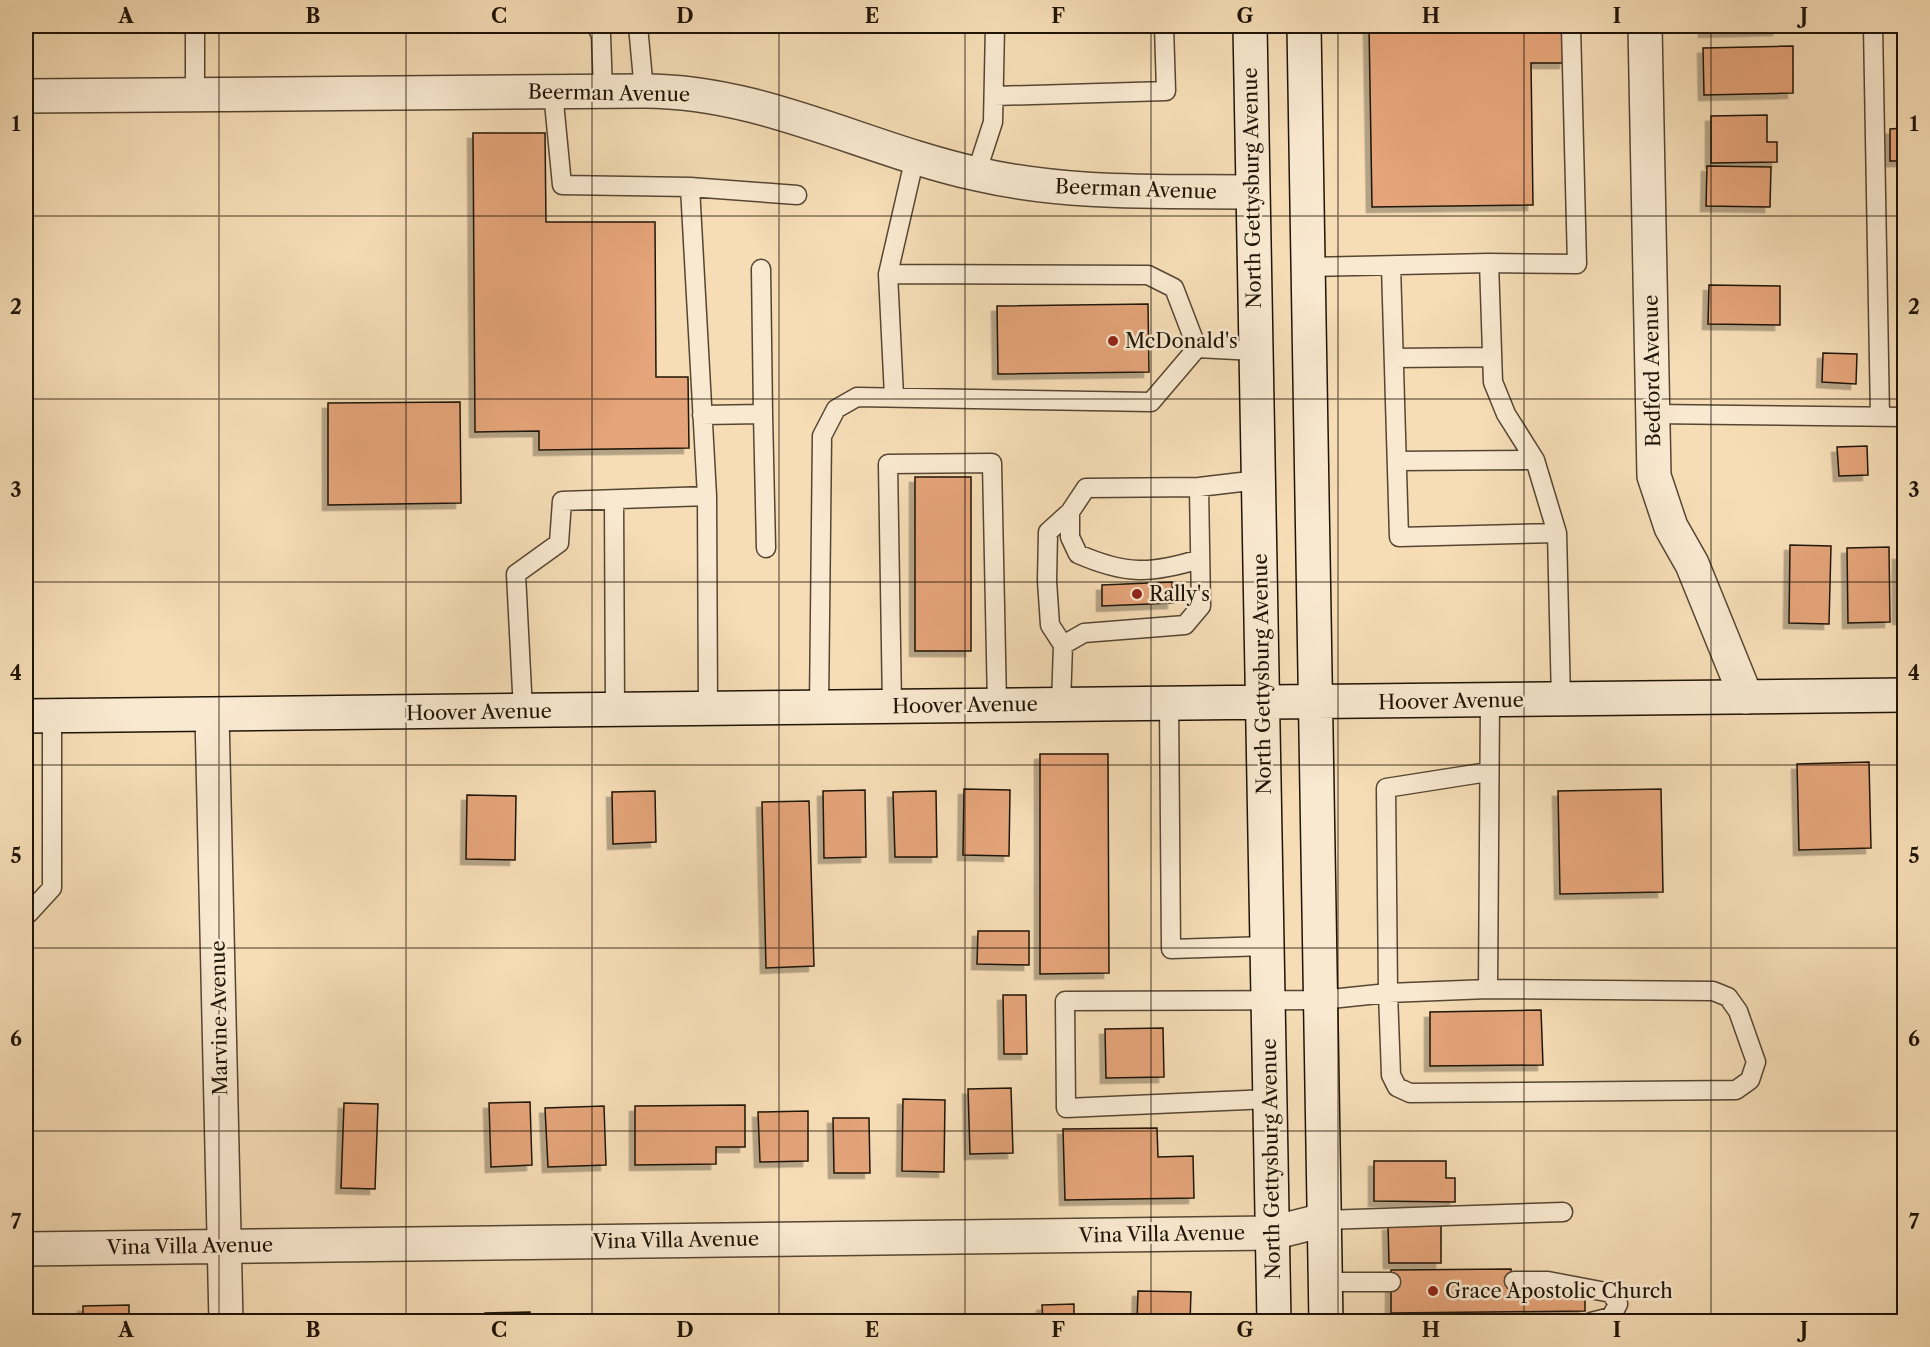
<svg xmlns="http://www.w3.org/2000/svg" width="1930" height="1347" font-family="'Libre Caslon Text',serif">
<style>
.building{fill:#e5a479;stroke:#1f1407;stroke-width:1.5;filter:url(#shadow)}
.lines{fill:none;stroke-linecap:round;stroke-linejoin:round}
.lane-casing{stroke:#554633;stroke-width:21}
.street-casing{stroke:#554633;stroke-width:36}
.secondary-casing{stroke:#1f1407;stroke-width:36}
.lane{stroke:#f9e9d0;stroke-width:18}
.street{stroke:#f9e9d0;stroke-width:33}
.secondary{stroke:#f9e9d0;stroke-width:33}
.grid{fill:none;stroke:#1f1407;stroke-width:1.5;stroke-opacity:0.55}
.poi-dot{fill:#8f2418;stroke:#f9e9d0;stroke-width:2}
.labels{text-anchor:middle;dominant-baseline:central;stroke-width:5;stroke-linejoin:round;paint-order:stroke}
.street-label{font-size:20px;fill:#1f1407;stroke:#f9e9d0}
.poi-label{font-size:20px;fill:#1f1407;stroke:#f9e9d0;text-anchor:start}
.neatline{fill:none;stroke:#1f1407;stroke-width:2}
.grid-label{font-size:20px;text-anchor:middle;font-weight:bold;fill:#1f1407}
</style>
<defs>
<filter id="shadow"><feDropShadow dx="-5.5" dy="5.5" stdDeviation="0" flood-color="#0004"/></filter>
</defs>
<rect width="100%" height="100%" fill="#f6ddb6"/>
<filter id="stains"><feTurbulence type="fractalNoise" baseFrequency=".00333" numOctaves="4"/><feColorMatrix values="0 0 0 0 .2 0 0 0 0 .09 0 0 0 0 .02 0 0 0 .5 -.17"/></filter>
<radialGradient id="worn" r=".72"><stop offset=".6" stop-color="#630" stop-opacity="0"/><stop offset="1" stop-color="#630" stop-opacity=".3"/></radialGradient>
<path class="building" d="M1369 26H1539V29H1564L1565 63H1531L1533 205 1372 207Z
M1704 26H1778V30L1704 32Z
M1793 46V93L1704 95 1703 48Z
M1767 115V142H1777V162L1711 163V116Z
M1904 128V161H1890V129Z
M473 133H545L546 222H655L656 377H688L689 448 539 450V431L475 432Z
M1707 166 1771 167 1770 207 1706 206Z
M1709 285 1780 286V325L1708 324Z
M1148 304 1149 372 998 374 997 306Z
M1823 353 1857 354 1856 384 1822 382Z
M460 402 461 503 328 505V403Z
M1867 446 1868 475 1839 476 1837 447Z
M915 477H971V651H915Z
M1790 545 1831 546 1829 624 1789 623Z
M1889 547 1890 622 1848 623 1847 548Z
M1898 554H1904V619H1898Z
M1172 582 1173 603 1102 606V585Z
M1040 754H1108L1109 973 1040 974Z
M1869 762 1871 848 1799 850 1797 764Z
M964 789 1010 790 1009 856 963 855Z
M1661 789 1663 892 1560 894 1558 791Z
M865 790 866 857 824 858 823 791Z
M655 791 656 842 613 844 612 792Z
M936 791 937 857H895L893 792Z
M467 795 516 796 515 860 466 859Z
M809 801 814 966 766 968 762 802Z
M978 931H1029V965L977 964Z
M1003 995H1026L1027 1054H1004Z
M1541 1010 1543 1065 1430 1066V1012Z
M1163 1028 1164 1077 1106 1078 1105 1029Z
M1011 1088 1013 1153 970 1154 968 1089Z
M903 1099 945 1100 944 1172 902 1171Z
M530 1102 532 1165 491 1167 489 1103Z
M344 1103 378 1104 375 1189 341 1188Z
M745 1105V1147H716V1164L635 1165V1106Z
M604 1106 606 1165 548 1167 545 1108Z
M808 1111V1161L760 1162 758 1112Z
M833 1118H869L870 1173H834Z
M1157 1128 1158 1157 1193 1156 1194 1198 1065 1200 1063 1129Z
M1374 1161H1446V1178H1455V1202L1374 1201Z
M1388 1225H1441V1263H1389Z
M1511 1269 1512 1291 1585 1290V1311L1391 1313V1270Z
M1138 1291 1191 1292 1190 1322H1137Z
M1074 1304V1322H1043L1042 1305Z
M129 1305V1322H83V1306Z
M530 1312V1322H485V1313Z
M903 1319 942 1320V1322H903Z"/>
<g class="lines">
<defs>
<path id="lane" d="M195 26V95
M596 26 601 35 603 91
M638 26 644 91
M1873 26 1880 417
M995 96 1166 91 1164 26
M976 174 993 122 995 26
M690 187 797 195
M1489 263 1577 264 1571 26
M1391 266 1399 537 1557 533
M1309 267 1489 263 1493 382 1506 414 1535 460 1557 533 1561 700
M888 274 1148 275 1174 288 1197 348
M1197 348 1255 351
M1394 358 1492 357
M894 396 888 274 915 157
M763 414 766 548
M1653 414 1904 417
M702 415 763 414 761 269
M1397 461 1535 460
M707 496 708 709
M614 500 615 710
M1070 512V537L1078 554C1126 575 1151 574 1200 559
M1063 645 1084 633 1185 625 1201 606 1199 487
M1169 702 1171 949 1267 946
M1061 704 1063 645 1050 625 1047 581 1048 532 1070 512 1086 488 1199 487 1258 480
M892 706 888 464 992 463 997 704
M819 707 822 436 836 409 857 397 1151 402 1197 348
M523 711 516 574 559 543 562 501 707 496 690 187 562 185 553 92
M26 913H29L52 888V716
M1488 989 1713 991 1728 997 1738 1011 1756 1062 1750 1080 1736 1090 1410 1093 1397 1087 1391 1075 1388 993Z
M1488 989 1490 701
M1269 1099 1066 1108 1065 1001 1321 1000 1388 993 1386 788 1488 772
M1324 1220 1563 1212
M1514 1281H1548L1611 1293 1618 1304 1611 1317 1591 1322
M1325 1282H1391"/>
<path id="street" d="M1645 26 1654 476 1671 527 1692 564 1746 697
M26 96 644 91C762 91 864 149 977 174 1067 195 1160 191 1252 192
M212 715 226 1322
M26 1249 1272 1233 1324 1220"/>
<path id="secondary" d="M1250 26 1274 1322
M1304 26 1326 1322
M26 716 1904 695"/>
</defs>
<use href="#lane" class="lane-casing"/>
<use href="#street" class="street-casing"/>
<use href="#secondary" class="secondary-casing"/>
<use href="#lane" class="lane"/>
<use href="#street" class="street"/>
<use href="#secondary" class="secondary"/>
</g>
<path class="grid" d="M219 26V1322M406 26V1322M592 26V1322M779 26V1322M965 26V1322M1151 26V1322M1338 26V1322M1524 26V1322M1711 26V1322M26 216H1904M26 399H1904M26 582H1904M26 765H1904M26 948H1904M26 1131H1904"/>
<g class="poi-dot">
<circle cx="1113" cy="341" r="6"/>
<circle cx="1137" cy="594" r="6"/>
<circle cx="1433" cy="1291" r="6"/>
</g>
<g class="labels">
<g class="street-label">
<text transform="translate(609 93) rotate(1)">Beerman Avenue</text>
<text transform="translate(1252 188) rotate(-91)">North Gettysburg Avenue</text>
<text transform="translate(1136 189) rotate(2)">Beerman Avenue</text>
<text transform="translate(1652 371) rotate(-91)">Bedford Avenue</text>
<text transform="translate(1262 674) rotate(-91)">North Gettysburg Avenue</text>
<text transform="translate(1451 701) rotate(-1)">Hoover Avenue</text>
<text transform="translate(965 705) rotate(-1)">Hoover Avenue</text>
<text transform="translate(479 712) rotate(-1)">Hoover Avenue</text>
<text transform="translate(219 1018) rotate(-91)">Marvine Avenue</text>
<text transform="translate(1271 1159) rotate(-91)">North Gettysburg Avenue</text>
<text transform="translate(1162 1234) rotate(-1)">Vina Villa Avenue</text>
<text transform="translate(676 1240) rotate(-1)">Vina Villa Avenue</text>
<text transform="translate(190 1246) rotate(-1)">Vina Villa Avenue</text>
</g>
<g class="poi-label">
<text x="1125" y="341">McDonald's</text>
<text x="1149" y="594">Rally's</text>
<text x="1445" y="1291">Grace Apostolic Church</text>
</g>
</g>
<rect width="1930" height="1347" fill="none" stroke="#f6ddb6" stroke-width="66"/>
<rect x="33" y="33" width="1864" height="1281" class="neatline"/>
<g class="grid-label">
<text x="126" y="23">A</text>
<text x="313" y="23">B</text>
<text x="499" y="23">C</text>
<text x="685" y="23">D</text>
<text x="872" y="23">E</text>
<text x="1058" y="23">F</text>
<text x="1245" y="23">G</text>
<text x="1431" y="23">H</text>
<text x="1617" y="23">I</text>
<text x="1804" y="23">J</text>
<text x="16" y="131">1</text>
<text x="1914" y="131">1</text>
<text x="16" y="314">2</text>
<text x="1914" y="314">2</text>
<text x="16" y="497">3</text>
<text x="1914" y="497">3</text>
<text x="16" y="680">4</text>
<text x="1914" y="680">4</text>
<text x="16" y="863">5</text>
<text x="1914" y="863">5</text>
<text x="16" y="1046">6</text>
<text x="1914" y="1046">6</text>
<text x="16" y="1229">7</text>
<text x="1914" y="1229">7</text>
<text x="126" y="1337">A</text>
<text x="313" y="1337">B</text>
<text x="499" y="1337">C</text>
<text x="685" y="1337">D</text>
<text x="872" y="1337">E</text>
<text x="1058" y="1337">F</text>
<text x="1245" y="1337">G</text>
<text x="1431" y="1337">H</text>
<text x="1617" y="1337">I</text>
<text x="1804" y="1337">J</text>
</g>
<rect width="100%" height="100%" filter="url(#stains)"/>
<rect width="100%" height="100%" fill="url(#worn)"/>
</svg>
